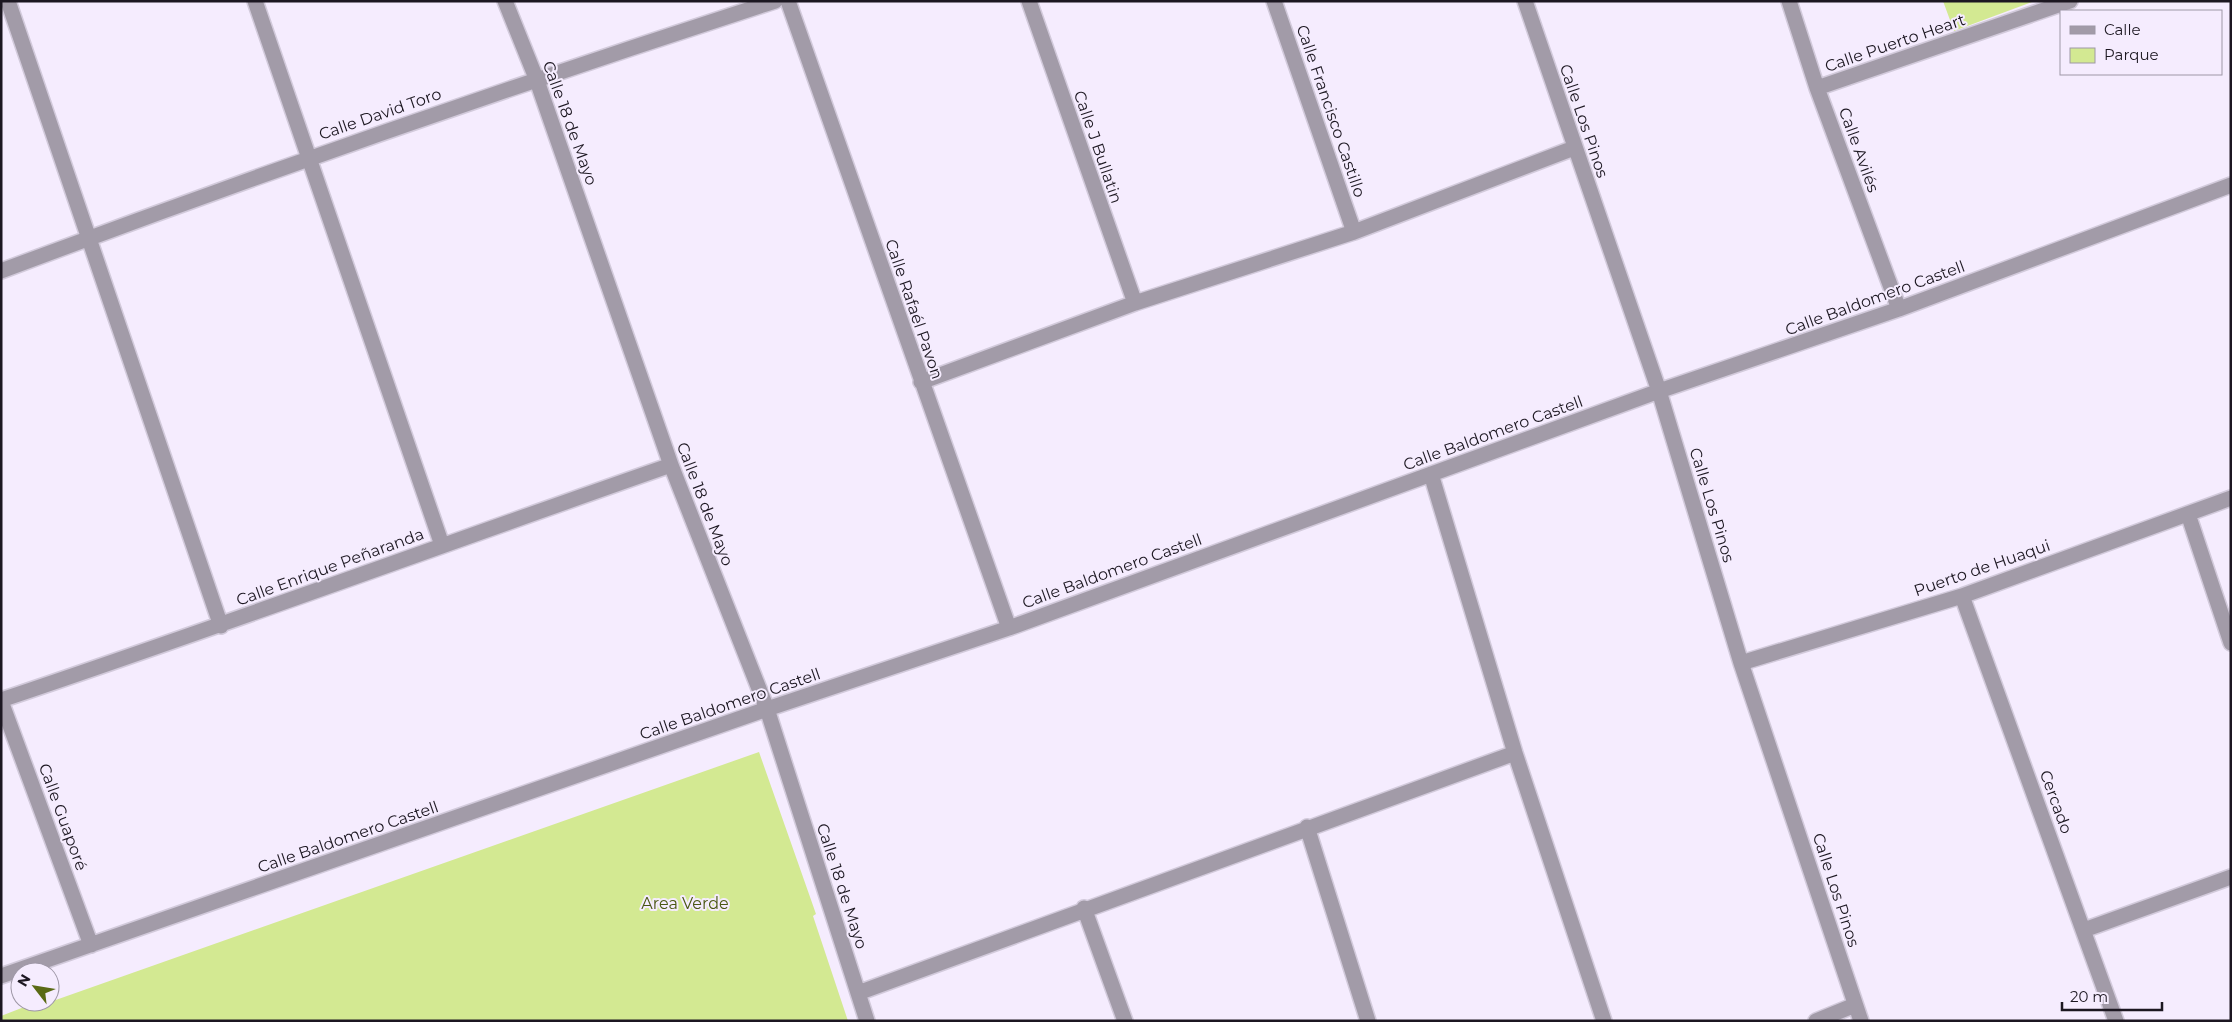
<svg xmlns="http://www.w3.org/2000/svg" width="2232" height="1022" font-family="Montserrat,sans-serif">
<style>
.green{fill:#d3e992}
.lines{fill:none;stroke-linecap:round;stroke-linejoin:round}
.minor-casing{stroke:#d2cadb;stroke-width:18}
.minor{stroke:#a29ba8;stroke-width:15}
.labels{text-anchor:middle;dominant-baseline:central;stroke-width:4;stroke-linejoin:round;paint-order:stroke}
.street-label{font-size:16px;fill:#1c1721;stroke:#f5ecfe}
.park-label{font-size:16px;fill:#4a5712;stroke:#f5ecfe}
</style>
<rect width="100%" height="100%" fill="#f5ecfe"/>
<path class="green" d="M1943 1H2035L1954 31Z
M759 752 816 914 813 916 848 1021H1V1016L37 1002H50Z"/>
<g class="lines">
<defs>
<path id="minor" d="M8 1 221 626
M255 1 442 545
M505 1 536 78 671 465 767 709 867 1021
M788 1 1009 628
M1029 1 1135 303
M1274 1 1354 232
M1525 1 1659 391 1741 663 1861 1021
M1789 1 1817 88 1899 309
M1817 88 2070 1
M1 271C257 175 515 85 775 1
M921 382 1135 303 1354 232 1574 148
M1431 474 1515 753 1604 1021
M2188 514 2231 643
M1962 596 2116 1021
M1741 663 1962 596 2231 498
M1 700C225 625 447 543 671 465
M1 701 91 945
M1307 827 1368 1021
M1084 908 1125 1021
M2084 930 2231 877
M1 976 767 709 1009 628 1659 391 1899 309 2231 185
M858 993 1515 753
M1816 1021 1855 1005"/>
</defs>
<use href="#minor" class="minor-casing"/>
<use href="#minor" class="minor"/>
</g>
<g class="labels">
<g class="street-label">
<text transform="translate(1895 43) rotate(-19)">Calle Puerto Heart</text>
<text transform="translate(1331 111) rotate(71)">Calle Francisco Castillo</text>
<text transform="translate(380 114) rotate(-19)">Calle David Toro</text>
<text transform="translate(1584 121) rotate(71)">Calle Los Pinos</text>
<text transform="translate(570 123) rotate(70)">Calle 18 de Mayo</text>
<text transform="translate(1098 147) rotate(71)">Calle J Bullatin</text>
<text transform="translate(1859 150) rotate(70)">Calle Avilés</text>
<text transform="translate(1875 298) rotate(-20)">Calle Baldomero Castell</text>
<text transform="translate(914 309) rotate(71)">Calle Rafaél Pavon</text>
<text transform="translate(1493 433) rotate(-20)">Calle Baldomero Castell</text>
<text transform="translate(705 504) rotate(69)">Calle 18 de Mayo</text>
<text transform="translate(1712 505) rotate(73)">Calle Los Pinos</text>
<text transform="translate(330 567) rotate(-20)">Calle Enrique Peñaranda</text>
<text transform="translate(1982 568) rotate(-19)">Puerto de Huaqui</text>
<text transform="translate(1112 571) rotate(-20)">Calle Baldomero Castell</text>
<text transform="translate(730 704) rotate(-19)">Calle Baldomero Castell</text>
<text transform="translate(2056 802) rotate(70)">Cercado</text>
<text transform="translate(63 817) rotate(70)">Calle Guaporé</text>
<text transform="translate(348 837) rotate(-19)">Calle Baldomero Castell</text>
<text transform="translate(842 886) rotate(72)">Calle 18 de Mayo</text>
<text transform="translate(1836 890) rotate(72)">Calle Los Pinos</text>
</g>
<g class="park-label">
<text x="685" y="903">Area Verde</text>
</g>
</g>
<rect width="2232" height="1022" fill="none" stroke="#1c1721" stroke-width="5"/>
<rect x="2060" y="10" width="162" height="65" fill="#f5ecfe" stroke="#9e97a6"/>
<rect x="2070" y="26" width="25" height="8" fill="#a29ba8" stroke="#9e97a6"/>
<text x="2104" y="35" font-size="15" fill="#1c1721">Calle</text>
<rect x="2070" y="48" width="25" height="15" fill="#d3e992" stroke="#9e97a6"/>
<text x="2104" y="60" font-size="15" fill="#1c1721">Parque</text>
<g transform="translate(35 987) rotate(301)"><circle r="24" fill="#f5ecfe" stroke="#9e97a6"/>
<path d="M0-4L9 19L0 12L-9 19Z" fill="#5a6a15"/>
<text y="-8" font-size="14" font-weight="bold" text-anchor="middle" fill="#1c1721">N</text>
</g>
<path d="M2062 1002v8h100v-8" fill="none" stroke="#1c1721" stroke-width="2.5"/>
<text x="2070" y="1002" font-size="15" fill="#1c1721" stroke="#f5ecfe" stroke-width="4" paint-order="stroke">20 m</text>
</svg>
